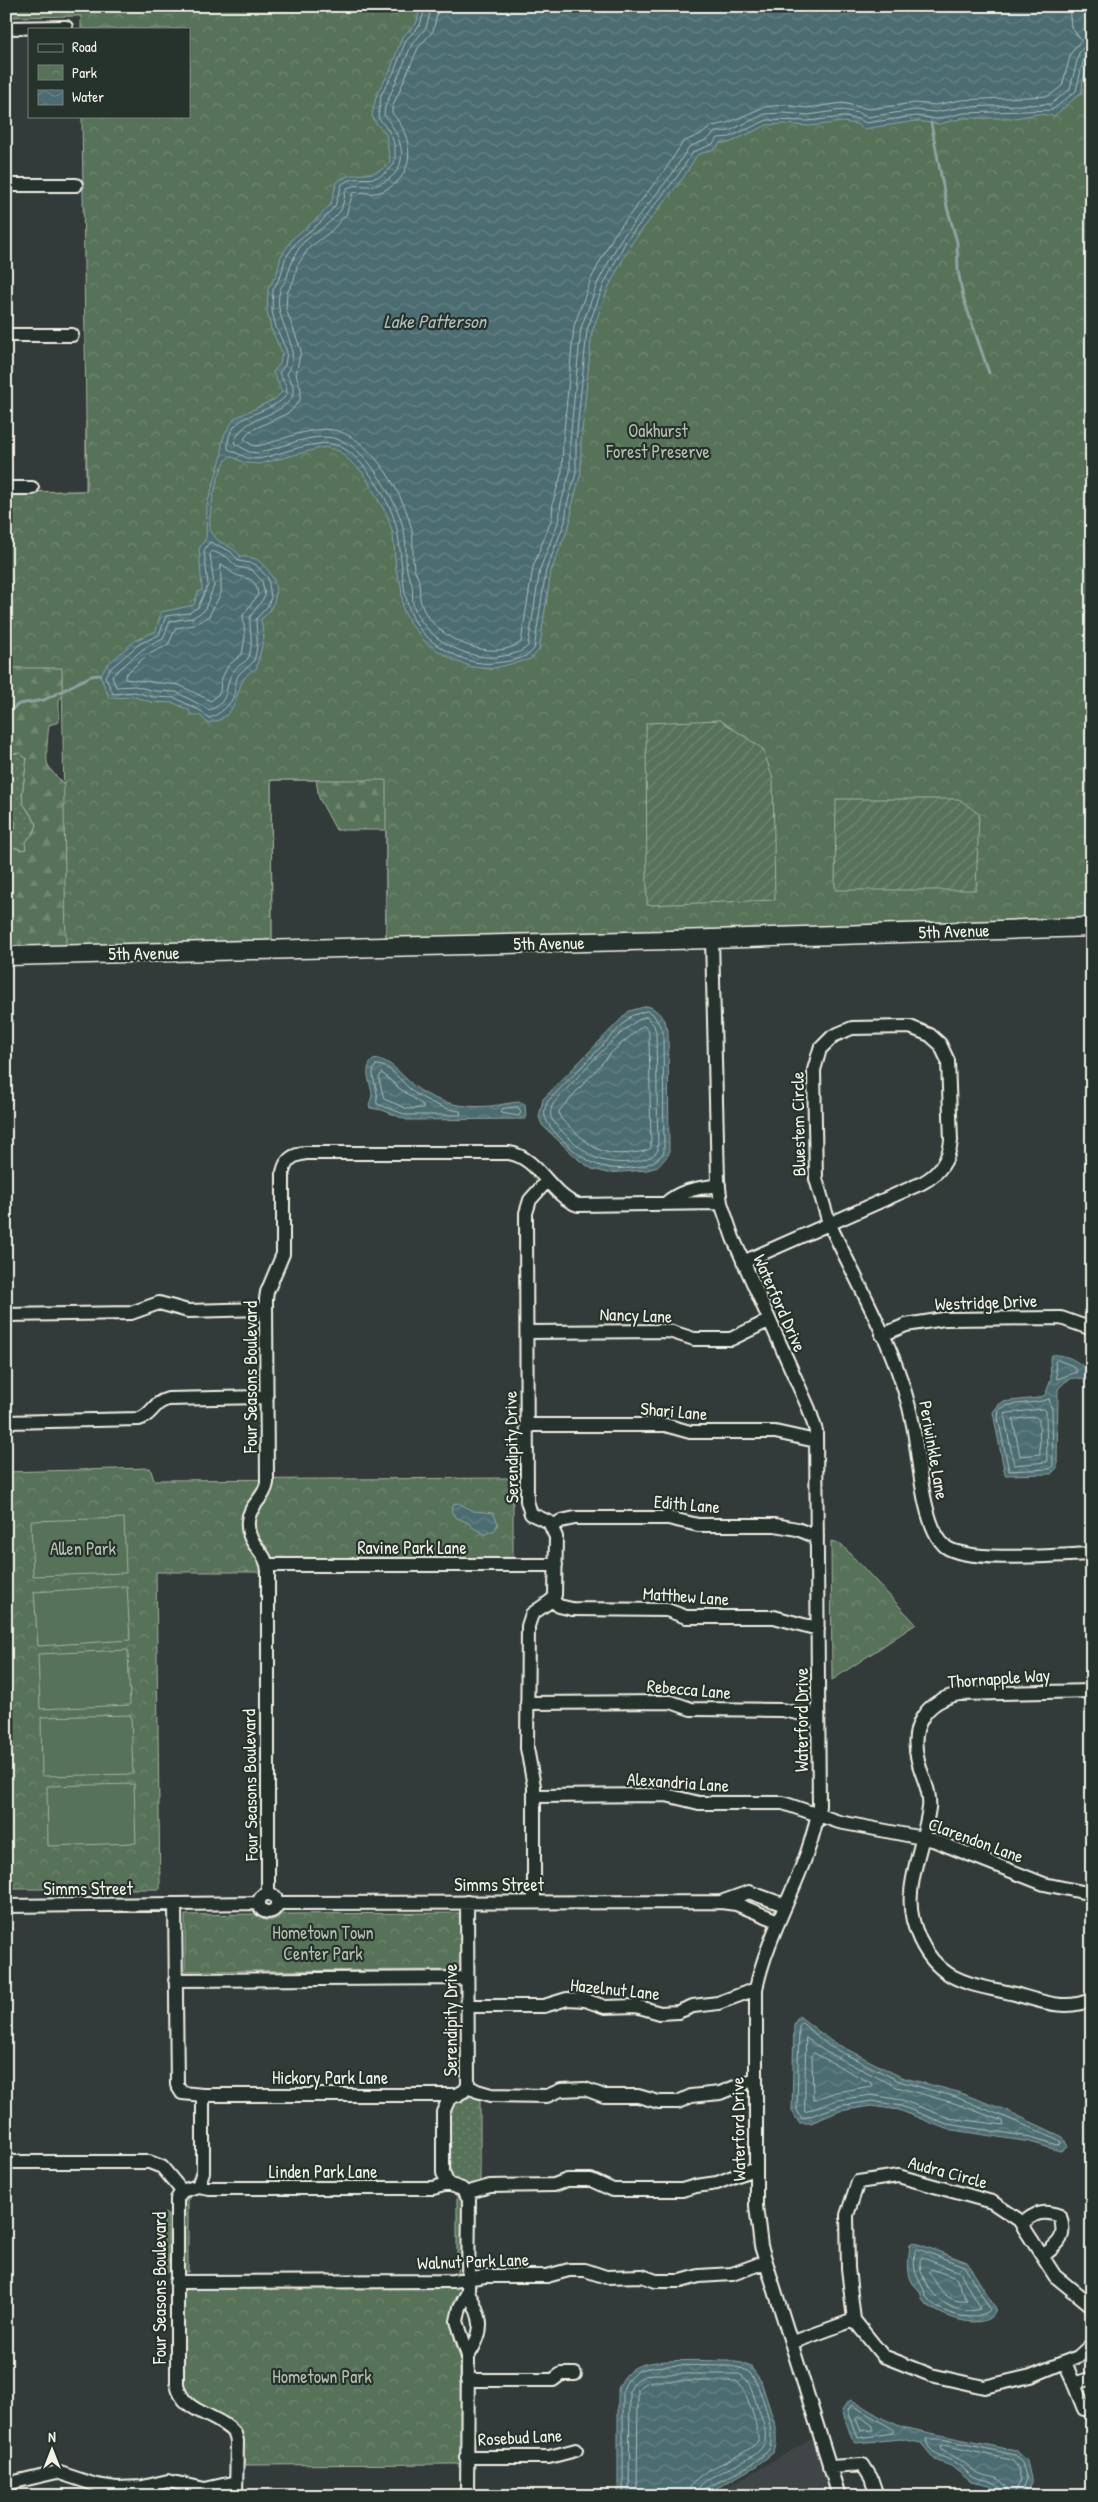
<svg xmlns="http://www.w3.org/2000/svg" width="1098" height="2502" font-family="'Patrick Hand',sans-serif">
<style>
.built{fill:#404547}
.grass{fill:url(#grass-dots);stroke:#a6b2a0}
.forest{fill:url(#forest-firs);stroke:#a6b2a0}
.park{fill:url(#park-crowns);stroke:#a6b2a0}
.garden{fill:url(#garden-furrows);stroke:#a6b2a0}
.pitch{fill:#577259;stroke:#a6b2a0}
.water{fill:url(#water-waves);stroke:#8fa2a1}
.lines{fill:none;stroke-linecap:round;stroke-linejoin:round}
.shore{stroke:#b0bcb9;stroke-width:1}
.stream{stroke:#8fa2a1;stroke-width:3}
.street-casing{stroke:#f4f1e8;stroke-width:16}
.secondary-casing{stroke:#f4f1e8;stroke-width:21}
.street{stroke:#26332d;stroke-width:12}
.secondary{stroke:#26332d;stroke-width:18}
.labels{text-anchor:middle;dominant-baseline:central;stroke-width:4.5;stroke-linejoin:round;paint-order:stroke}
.park-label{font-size:18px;fill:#b5beaf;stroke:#26332d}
.street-label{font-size:18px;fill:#f4f1e8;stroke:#26332d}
.water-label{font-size:19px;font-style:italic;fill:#b0bcb9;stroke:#26332d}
</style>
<defs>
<pattern id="grass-dots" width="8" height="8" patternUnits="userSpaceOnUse" patternTransform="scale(1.25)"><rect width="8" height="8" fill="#577259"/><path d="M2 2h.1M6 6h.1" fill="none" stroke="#708771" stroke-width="1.8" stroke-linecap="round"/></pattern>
<pattern id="forest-firs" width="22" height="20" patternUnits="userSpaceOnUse" patternTransform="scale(1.25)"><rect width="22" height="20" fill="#577259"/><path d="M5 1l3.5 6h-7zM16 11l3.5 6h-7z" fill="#708771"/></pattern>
<pattern id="park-crowns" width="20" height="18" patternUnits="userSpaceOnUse" patternTransform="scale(1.25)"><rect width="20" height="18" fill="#577259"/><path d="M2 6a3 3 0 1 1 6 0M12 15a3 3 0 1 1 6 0" fill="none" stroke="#708771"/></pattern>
<pattern id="garden-furrows" width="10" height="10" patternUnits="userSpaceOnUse" patternTransform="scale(1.25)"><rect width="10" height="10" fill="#577259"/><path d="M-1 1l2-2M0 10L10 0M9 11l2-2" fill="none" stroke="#708771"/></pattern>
<pattern id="water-waves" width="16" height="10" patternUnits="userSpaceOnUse" patternTransform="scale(1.25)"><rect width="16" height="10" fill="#4b6d72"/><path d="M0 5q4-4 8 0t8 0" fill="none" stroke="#668286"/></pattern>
</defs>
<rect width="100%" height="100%" fill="#323b39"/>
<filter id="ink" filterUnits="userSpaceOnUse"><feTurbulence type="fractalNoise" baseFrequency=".02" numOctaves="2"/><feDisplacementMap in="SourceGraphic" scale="10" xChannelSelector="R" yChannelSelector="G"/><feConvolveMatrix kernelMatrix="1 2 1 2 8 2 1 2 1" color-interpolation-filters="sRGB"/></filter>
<g filter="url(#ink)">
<path class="built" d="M817 2436 835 2496H711Z"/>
<path class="grass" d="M8 753H20L27 759 22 795 23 803 37 825C34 834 28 838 26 849L21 850 13 847 6 849V838L13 834 16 823 6 811V754Z
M473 2096 480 2097V2184L464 2185 451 2176 450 2113 455 2102Z
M199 2192 192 2194 188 2199V2272H181V2205L184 2195Z
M457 2193 460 2196 463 2204 462 2270 457 2276Z
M164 2213 168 2215V2259L171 2272H164Z"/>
<path class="forest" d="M96 414 67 691 59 700V722L49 725C48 732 45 761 48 765 52 774 63 782 70 790L390 668 386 943V830H336L319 798 316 780H271L272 945 6 951V849L13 847 21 850 26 849 25 843 35 831 37 824 23 803 22 795 27 759 20 753 6 754V492L86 491V421Z
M6 811 16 822 13 834 6 838Z"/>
<path class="park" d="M6 6H1092V921L386 943V780H271L272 945 66 949 62 668H6V492L87 491 82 116H189V29H81V16L6 17Z
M150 1468 154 1480 513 1478V1559H262L261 1572H156L160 1889H6V1472Z
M831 1541 841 1544 916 1624 832 1680Z
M462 1913V1970L185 1971V1915L257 1914C264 1923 274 1923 281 1914Z
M455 2286 463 2290 452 2318 453 2334 460 2358 461 2464 244 2465C243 2419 217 2416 185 2396L182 2385H184V2312L182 2290 184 2287Z"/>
<path class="garden" d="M720 720 763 749 773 779 775 900 647 905 646 723Z
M836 799H959L979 814 976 890H835Z"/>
<path class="pitch" d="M124 1518 126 1573 33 1576 31 1521Z
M127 1586 130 1640 38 1646 34 1592Z
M128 1650 130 1705 40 1709 38 1654Z
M131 1715 133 1774 42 1776 41 1717Z
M134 1784 136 1843 48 1846 47 1786Z"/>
<path class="water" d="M421 6H1088C1088 21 1093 35 1092 50 1090 64 1081 78 1082 92L1054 116 1038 114 1015 118H964L939 124 916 121 863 129 857 124 843 122 809 126 784 124 767 125 729 143H720L717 148 697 155 683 178 631 244 609 286 592 332 581 442V473L572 506 570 523 551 571 539 650 531 659 490 669 473 667 455 661 427 644 409 622 403 609 401 585 396 571 393 534 387 515 363 473 339 451 325 447 259 464 245 463 230 456C218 464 206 519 211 533 219 545 234 545 241 557 245 557 250 557 253 558 258 559 262 564 266 568 281 585 278 605 261 620L264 638 256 669C230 678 246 718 208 723L199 715H191L189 710 174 703 151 702 134 697 109 698 100 675 108 664 136 640 156 631 161 612 194 605 198 592 202 590 199 549 206 538 207 505 222 455V442L225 433 235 418 275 399 282 392 273 372 280 364 282 352 271 329 267 311 268 289 277 273 281 256 293 238 318 218 331 204 337 181C356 168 373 182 390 162L386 134 374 121 372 115 377 93 390 71 402 37 416 24Z
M648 1006C660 1011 664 1019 668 1030L669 1154 658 1167 647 1170 608 1173 592 1169 579 1160 542 1125 539 1117 543 1099 629 1011Z
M378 1059C394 1062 405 1080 418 1089 440 1104 464 1108 491 1106 501 1105 511 1102 521 1102L525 1104 526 1119 407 1120 382 1110 370 1108 369 1105 372 1096C372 1085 362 1070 373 1060Z
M1052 1355C1066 1353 1088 1365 1091 1379L1086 1381C1076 1374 1064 1380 1058 1390L1057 1468 1051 1474 1005 1475 993 1412 1001 1402 1038 1398 1045 1395 1051 1380 1050 1358Z
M459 1503 473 1511 493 1513 498 1523 495 1530 485 1534 472 1527 469 1523 457 1518 451 1511 454 1504Z
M799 2016 831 2041 901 2077 958 2092 1008 2111 1063 2137 1068 2147 1060 2151 1030 2142 946 2129 899 2110 871 2106 840 2111 811 2123H799L792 2111 794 2024Z
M913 2242 967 2262 996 2309C988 2335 937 2316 924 2302 922 2299 921 2295 920 2292 918 2288 914 2286 912 2282 906 2271 909 2256 910 2244Z
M729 2361 742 2363 751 2367 761 2381 776 2428V2445L773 2453 756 2466 703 2496H618V2389C622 2379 628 2370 638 2366 657 2358 707 2361 729 2361Z
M852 2400 884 2419 902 2427 1017 2451 1027 2461 1032 2483 1024 2496H1001L990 2486 971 2482 951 2466 935 2460 921 2443 901 2439 856 2443 852 2439 842 2410 847 2402Z"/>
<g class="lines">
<path class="shore" d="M426 6 420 25 406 40 394 72 381 95 378 118C391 132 398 144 394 164 375 189 361 171 342 184L335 206 321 222 297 241 285 259 281 275 273 290 272 311 276 327 287 352 285 365 279 373 286 386 287 394C273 416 225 410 228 449L247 458 258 459C280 455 319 437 339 446 353 452 365 467 374 480 385 496 395 515 398 535 406 583 397 626 449 652 462 659 478 665 493 663 506 662 526 660 534 649L546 570 565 522 567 505 576 473V442L587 330 604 284 626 241 677 177 693 152 713 144 718 138 730 137 767 120 808 121 843 117 858 119 866 123 916 116 937 119 964 113 1052 110 1076 91 1084 58 1087 53 1092 52
M432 6 426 28 412 44 385 107 384 115C404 138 413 172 377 185 367 188 357 183 347 188 344 194 344 203 341 210 332 223 318 230 306 240 296 249 291 264 287 277 286 282 281 285 280 290 271 321 305 345 287 374L293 385V395C281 420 244 412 234 443L249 452 257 453C283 448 317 429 342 441 356 447 369 461 377 474 389 492 400 511 404 532 407 545 405 558 407 570 407 574 410 577 411 581 414 589 411 598 414 607 424 636 457 654 485 657 497 658 520 655 528 646L540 569 559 520 561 503 570 472V441L581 328 598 282 621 239 672 174 689 147 708 139 715 132 729 131 765 114 783 113 808 115 843 110 859 113 867 117 915 110 936 112 963 107 1051 104 1070 89 1079 53 1084 47 1092 46
M439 6 433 31 418 48 392 108V113C415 138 417 179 380 192 370 195 362 191 353 193L346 215 330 232 309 248 297 266 294 280 287 293 286 309 301 350 296 374 301 390 300 400 290 412 250 431 244 439 252 445 257 446C282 441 313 424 338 431 374 442 405 496 412 531 414 544 412 557 414 569 416 574 419 578 419 583 420 591 419 599 422 606 434 638 491 664 521 642L533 567 552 518 553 502 562 471 563 441 574 326 591 279 614 235 665 170 683 142 703 133 712 126 727 123 764 107 783 105 807 108 843 103 869 109 915 103 935 105 961 100 1049 96 1062 86 1071 53 1081 40 1071 27 1069 6
M210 542 230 551 239 561 255 564 268 578 271 597 268 606 256 619C256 633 259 642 255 657 253 666 246 667 240 673 234 681 236 687 234 695 231 705 219 715 209 718L201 711 175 698 153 697 135 692 113 694 105 676 111 668 139 644 159 635 166 616 189 613 198 607 208 585 204 551Z
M212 551 227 557 237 567 252 570 262 581 265 596 250 617C249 631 254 640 249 656 247 662 239 665 235 669 222 685 233 700 210 710L176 692 154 691 135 686 116 687 112 676 143 649 163 639 170 621 192 618 204 611 214 586 210 554Z
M221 565C226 566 226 569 231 572 243 581 256 573 258 595L243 615 245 637 242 654 228 666 221 680 220 692 211 701 179 685 125 679V675L147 655 168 645 176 628 194 625 209 616 221 593Z
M647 1011 653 1014 663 1031 664 1152C652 1171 611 1172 593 1163 581 1158 550 1132 546 1119 543 1113 545 1107 548 1101L631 1016Z
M646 1017 654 1025 656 1033 658 1150C649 1165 611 1165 596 1158 585 1153 558 1130 552 1119 549 1114 551 1109 553 1104 569 1087 627 1019 646 1017Z
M643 1026 647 1028 649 1034 651 1148C645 1152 639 1152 632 1153 602 1156 594 1149 572 1129 567 1124 558 1119 559 1111L612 1052Z
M376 1065C391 1064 404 1086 416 1094 429 1102 445 1110 460 1111L461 1115H407L377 1104C376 1100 378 1097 377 1093 376 1083 369 1074 376 1065Z
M382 1073 399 1088 423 1105V1108L408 1109 384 1099 379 1079Z
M518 1107 521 1112 519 1116 501 1113 502 1109Z
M1058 1360 1073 1366 1077 1372 1057 1379 1055 1362Z
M1049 1399 1052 1410 1053 1466 1049 1469 1009 1471 998 1418 999 1410C1008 1401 1035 1405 1049 1399Z
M1044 1409 1046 1411 1047 1462 1014 1465 1004 1414Z
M1036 1417 1039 1420 1040 1454 1020 1456 1013 1420Z
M802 2023 829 2046 899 2081 956 2097 1053 2137 1060 2141 1061 2144 1058 2145 1031 2137 947 2124 901 2106 872 2101 839 2106 802 2119 797 2110 799 2026Z
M806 2038 826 2052 897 2087 954 2103 1003 2121 1004 2125 949 2118 902 2100 872 2095 837 2100 805 2112Z
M814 2053 871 2083 872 2086 836 2092 813 2100 812 2055Z
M918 2249 964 2266 990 2309 989 2312C973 2323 940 2314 928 2299 925 2296 925 2291 923 2288 915 2273 913 2270 915 2251Z
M923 2258 960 2272 980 2309C951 2319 919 2288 920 2260Z
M932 2269 956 2278 967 2301C945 2303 939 2287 929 2272Z
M852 2405 893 2429V2433L858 2438 848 2411Z
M860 2416 873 2426V2430L861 2431 856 2419Z
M943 2445 1012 2460 1017 2466 1021 2481 1014 2493 1011 2494C997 2470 990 2481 975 2471 962 2461 957 2457 941 2450L940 2447Z
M623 2496V2390C626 2381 632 2374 641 2370 661 2363 706 2366 729 2366 736 2367 744 2368 750 2373 760 2384 777 2436 769 2449 759 2464 721 2480 704 2489L702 2496
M629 2496 630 2391C633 2380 642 2376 653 2374H739C751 2380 753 2394 757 2406 761 2417 767 2429 765 2440 762 2465 697 2471 695 2496
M637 2496 638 2389 646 2383 654 2381H736C746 2387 759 2429 758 2441 742 2461 689 2468 688 2496
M1003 2496C1001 2479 983 2483 973 2477 966 2472 962 2466 954 2462 943 2456 928 2454 926 2439H942L1015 2455 1022 2463 1027 2479 1020 2496"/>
<path class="stream" d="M931 123 947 207 957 242 958 270 963 297 989 373
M6 713 19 704 44 700 91 676 100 675"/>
<defs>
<path id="street" d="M6 28 66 27
M6 185H76
M6 335H72
M6 488H32
M712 939 718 1180 721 1203 733 1238 809 1409 816 1431 819 1806C810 1869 769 1926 756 1989V2206L761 2246 839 2496
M665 1204C680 1190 698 1188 719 1185
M743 1262 922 1183C939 1174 949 1160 951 1141L948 1061 940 1044 930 1035 910 1027 852 1028 833 1036 820 1049 814 1070 816 1179 829 1223C859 1287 900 1355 913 1425 919 1455 922 1528 946 1547 968 1563 1061 1555 1092 1554
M6 1315 131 1313 159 1303 188 1311 266 1309
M527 1332 669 1331 694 1339H731L768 1321
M882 1335 906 1325 944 1319 1061 1318 1092 1329
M6 1422 139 1419C153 1415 152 1403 168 1399L267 1397
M527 1425H665L690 1432H775L816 1441
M553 1526 561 1521 575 1518H668L698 1525H775L797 1529 817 1537
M268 1565H556
M552 1600 559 1606 572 1609 667 1610 686 1617H774L818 1629
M1092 1691 959 1694C925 1701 909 1727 918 1761 922 1777 931 1791 929 1808 925 1837 913 1865 911 1893 908 1923 924 1959 950 1975 969 1986 994 1989 1015 1994 1040 2001 1067 2012 1092 1999
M527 1703 671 1702 691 1709 782 1710 818 1717
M534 1796 666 1795 699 1803H783L839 1822 933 1840 1044 1884 1092 1894
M259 1903a9 9 0 1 1 18 0a9 9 0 1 1-18 0Z
M268 1894V1571C267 1550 246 1546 248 1521 249 1505 265 1498 267 1483L266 1299 267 1292 283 1254V1172C286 1159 293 1155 306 1153H509C538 1157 551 1196 578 1205L721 1203
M534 1901V1786L527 1748 528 1626 532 1614 552 1600 555 1595 556 1537 549 1522 531 1514 527 1501 526 1213 530 1200 547 1181
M721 1902 749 1892 785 1905
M277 1903 721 1902 736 1904 778 1921
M6 1906 259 1903
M175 1906 177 2085 182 2093 203 2095V2172L198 2186 182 2191 177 2199V2384C182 2414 218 2413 235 2434L237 2441 236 2496
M175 1980 467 1978
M468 2006H544L567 1999 585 2000 605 2007 636 2006 660 2013 678 2012 693 2006 718 2003 756 1989
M468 2086 477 2091 491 2095 547 2096 561 2090 585 2089 604 2096H638L659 2102H678L691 2096 720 2093 755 2079
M203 2095H458
M6 2162H149L162 2167 182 2191
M198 2186 209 2188H433L448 2184
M466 2193 490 2186 554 2185 567 2180H591L613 2190H682L696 2186 717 2183 756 2168
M1022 2224C1035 2212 1044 2210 1060 2216 1067 2238 1059 2243 1043 2256
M176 2282 453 2281 485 2276H547L569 2270H585L606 2277 642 2276 656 2281H681L699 2276 732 2274 765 2262
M1092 2306 1055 2276 1019 2220 992 2202 898 2176 858 2182 847 2215 848 2268 854 2320 883 2356 931 2375 984 2387 1031 2376 1065 2362 1078 2357 1092 2344
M791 2343 854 2320
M468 2356C485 2330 483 2319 468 2292
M1065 2362 1084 2409
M467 2380H553L561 2374H575
M1074 2384 1092 2378
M466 2457H549L576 2450
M829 2467 863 2465 871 2478 877 2496
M6 2484 57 2472 96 2485 116 2488 143 2487 168 2481 205 2489 236 2482
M467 2496 468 2356 457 2321 460 2307 468 2292 469 2199 462 2189 448 2184 443 2173V2112L449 2099 464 2091 468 2086 467 1902"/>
<path id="secondary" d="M6 956 712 939 1092 927"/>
</defs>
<use href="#street" class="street-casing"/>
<use href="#secondary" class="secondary-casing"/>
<use href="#street" class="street"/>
<use href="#secondary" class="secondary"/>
</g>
</g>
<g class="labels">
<g class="park-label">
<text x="658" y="430">Oakhurst<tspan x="658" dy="21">Forest Preserve</tspan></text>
<text x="83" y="1548">Allen Park</text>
<text x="323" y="1932">Hometown Town<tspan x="323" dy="21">Center Park</tspan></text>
<text x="322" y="2376">Hometown Park</text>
</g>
<g class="street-label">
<text transform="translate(954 931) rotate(-2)">5th Avenue</text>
<text transform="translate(549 943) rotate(-1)">5th Avenue</text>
<text transform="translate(144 953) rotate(-1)">5th Avenue</text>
<text transform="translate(798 1124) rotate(-91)">Bluestem Circle</text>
<text transform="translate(986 1302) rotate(-2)">Westridge Drive</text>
<text transform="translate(780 1303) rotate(66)">Waterford Drive</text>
<text transform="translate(636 1315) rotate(2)">Nancy Lane</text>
<text transform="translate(250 1377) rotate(-90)">Four Seasons Boulevard</text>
<text transform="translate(674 1411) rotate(5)">Shari Lane</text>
<text transform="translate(511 1447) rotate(-91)">Serendipity Drive</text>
<text transform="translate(934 1450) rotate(80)">Periwinkle Lane</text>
<text transform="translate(687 1504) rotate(5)">Edith Lane</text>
<text x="412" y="1547">Ravine Park Lane</text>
<text transform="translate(686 1596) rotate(4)">Matthew Lane</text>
<text transform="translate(999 1678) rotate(-4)">Thornapple Way</text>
<text transform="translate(689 1689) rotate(5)">Rebecca Lane</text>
<text transform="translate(801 1720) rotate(-90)">Waterford Drive</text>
<text transform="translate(678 1782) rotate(4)">Alexandria Lane</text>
<text transform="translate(250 1785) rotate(-91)">Four Seasons Boulevard</text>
<text transform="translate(976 1840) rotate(20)">Clarendon Lane</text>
<text x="499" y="1884">Simms Street</text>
<text x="88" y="1888">Simms Street</text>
<text transform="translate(615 1989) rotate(6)">Hazelnut Lane</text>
<text transform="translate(450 2020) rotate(-90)">Serendipity Drive</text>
<text x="330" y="2077">Hickory Park Lane</text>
<text transform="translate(738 2129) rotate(-91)">Waterford Drive</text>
<text x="323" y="2171">Linden Park Lane</text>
<text transform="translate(948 2172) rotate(15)">Audra Circle</text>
<text transform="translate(473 2261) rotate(-2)">Walnut Park Lane</text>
<text transform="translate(159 2288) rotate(-90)">Four Seasons Boulevard</text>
<text transform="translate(520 2437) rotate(-3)">Rosebud Lane</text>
</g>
<g class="water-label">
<text x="435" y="321">Lake Patterson</text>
</g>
</g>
<rect width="1098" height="2502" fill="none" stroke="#26332d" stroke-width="25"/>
<rect x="12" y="12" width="1073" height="2477" fill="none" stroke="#f4f1e8" stroke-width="2" filter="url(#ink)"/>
<rect x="28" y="28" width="162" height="90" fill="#26332d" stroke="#787f78"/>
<rect x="38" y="44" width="25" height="8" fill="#26332d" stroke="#787f78"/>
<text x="72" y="52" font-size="15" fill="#f4f1e8">Road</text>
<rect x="38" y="65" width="25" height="15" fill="url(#park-crowns)" stroke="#787f78"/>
<text x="72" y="78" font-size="15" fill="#f4f1e8">Park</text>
<rect x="38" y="90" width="25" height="15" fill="url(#water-waves)" stroke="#787f78"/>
<text x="72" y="102" font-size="15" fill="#f4f1e8">Water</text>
<g transform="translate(52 2450)" stroke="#26332d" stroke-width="4" paint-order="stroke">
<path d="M0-4L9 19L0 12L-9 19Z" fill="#f4f1e8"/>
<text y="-8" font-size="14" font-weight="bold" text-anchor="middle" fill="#f4f1e8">N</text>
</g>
</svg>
